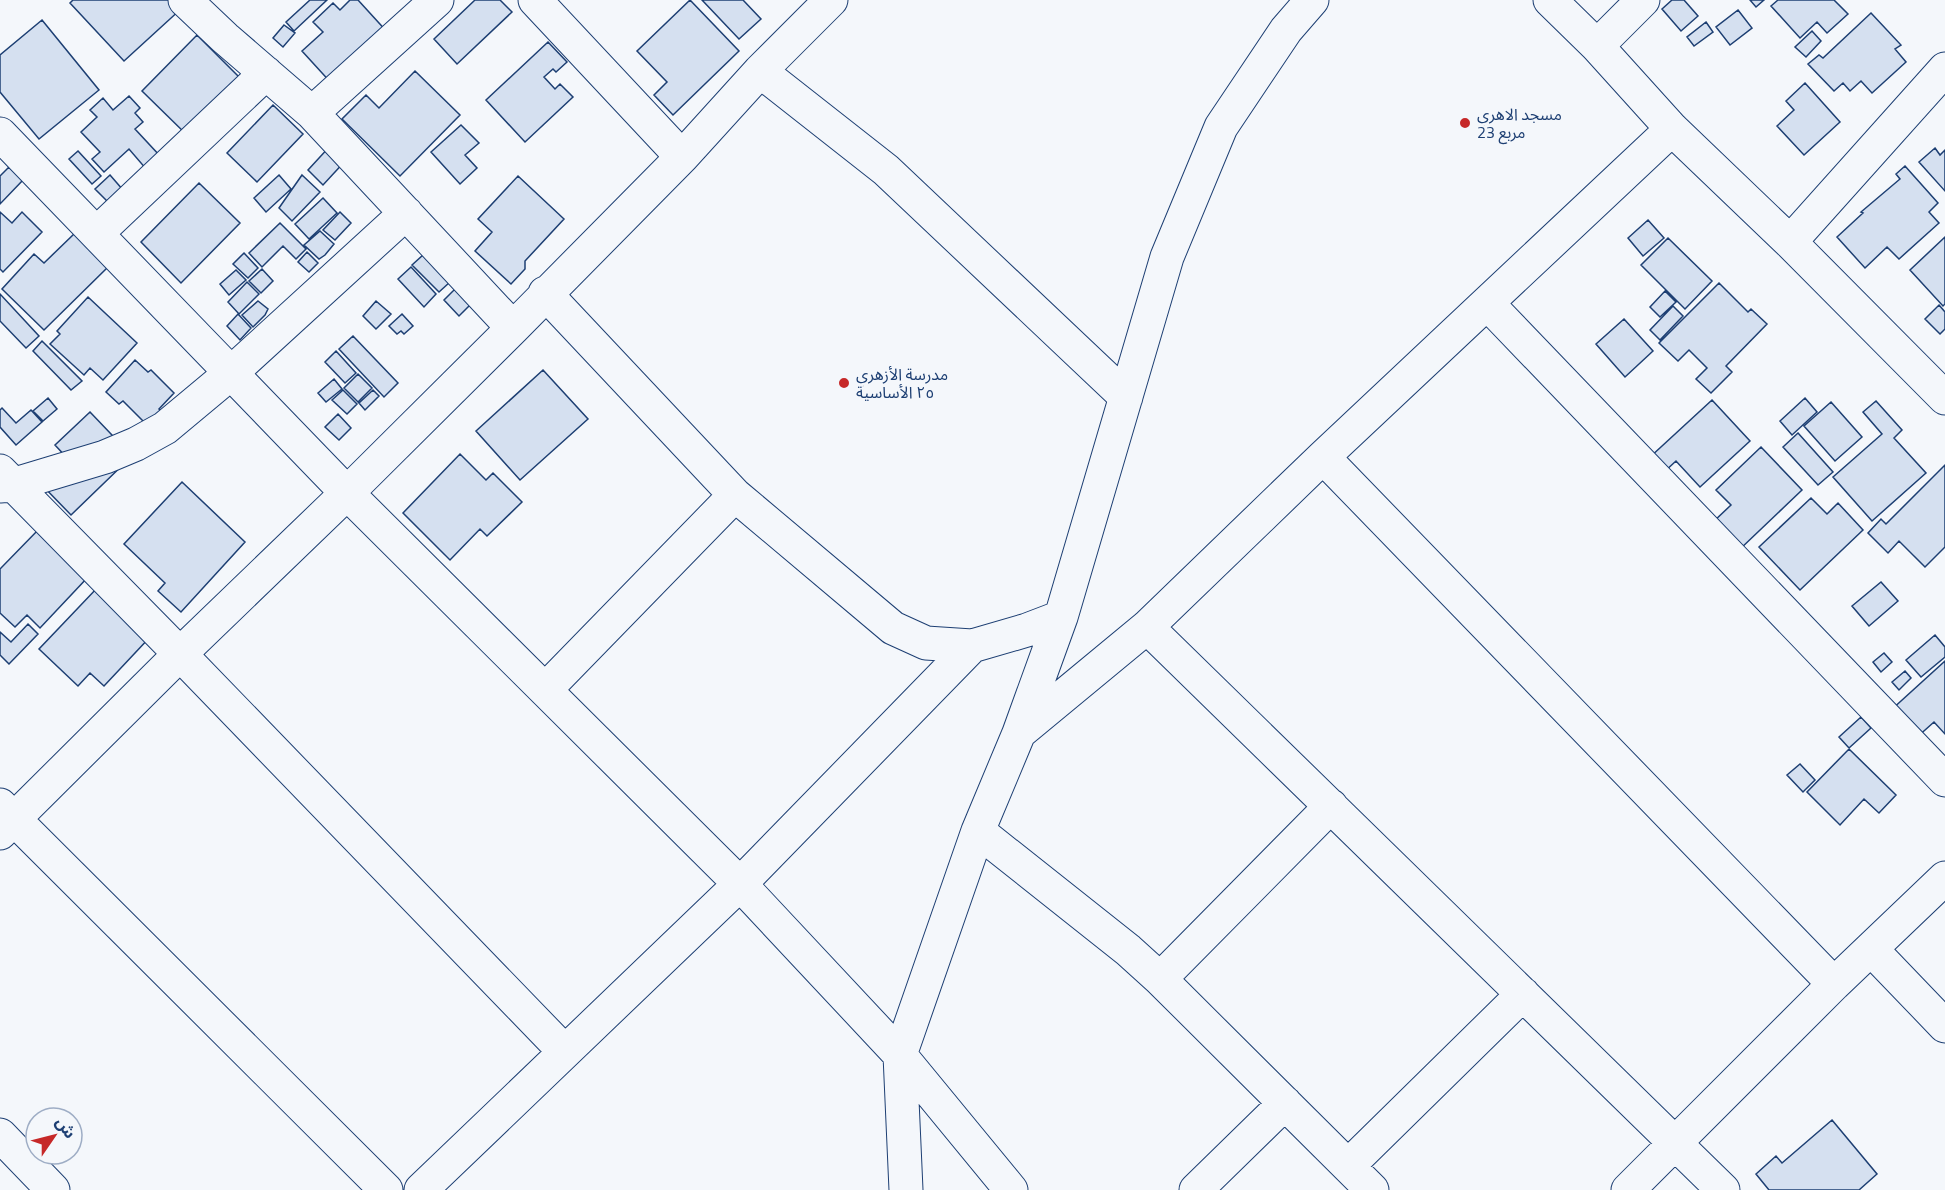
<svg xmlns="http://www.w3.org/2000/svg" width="1945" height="1190" font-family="'Titillium Web','Noto Sans Arabic',sans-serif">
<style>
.building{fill:#d5e0f0;stroke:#1d3f73;stroke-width:1.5}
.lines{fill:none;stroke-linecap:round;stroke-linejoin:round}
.minor-casing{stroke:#1d3f73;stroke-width:35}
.minor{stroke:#f4f7fb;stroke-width:33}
.poi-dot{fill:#c62828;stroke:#f4f7fb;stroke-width:2}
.labels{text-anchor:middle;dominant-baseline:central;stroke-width:4.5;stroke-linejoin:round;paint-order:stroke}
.poi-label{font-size:16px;fill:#1d3f73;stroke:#f4f7fb;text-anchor:start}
</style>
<rect width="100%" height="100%" fill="#f4f7fb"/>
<path class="building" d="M73 0H176L182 8 124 61 70 3Z
M310 0H327L294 31 286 22Z
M350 0H358L389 34 333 85 302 51 323 32 313 22 333 3 340 10Z
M475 0H500L512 12 457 64 434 39Z
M690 0 739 51 673 115 654 95 667 82 637 51Z
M702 0H743L761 19 739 39Z
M1672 0H1684L1698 16 1681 31 1662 9Z
M1750 0H1764L1756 7Z
M1778 0H1834L1848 14 1827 33 1817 22 1800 38 1771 6Z
M1738 10 1752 28 1730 45 1716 27Z
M1871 13 1901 45 1895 49 1906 62 1872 93 1861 81 1850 91 1843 83 1834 91 1808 64 1819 55 1823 58Z
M42 20 99 90 39 139 0 92V55Z
M1706 22 1713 32 1694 46 1687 37Z
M284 25 295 33 283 47 273 38Z
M1812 31 1821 41 1806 57 1795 47Z
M197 35 245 83 190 138 142 91Z
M548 42 567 62 556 72 553 69 544 77 555 89 560 84 573 97 525 142 486 100Z
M415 71 460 115 400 176 342 119 366 95 379 108Z
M1805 83 1840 122 1804 155 1777 126 1794 110 1786 101Z
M129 96 140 108 135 113 143 122 135 129 161 157 147 170 129 149 104 172 92 159 100 152 81 132 97 117 90 110 103 98 113 110Z
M273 105 303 134 257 182 227 153Z
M461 125 479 143 465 155 477 168 460 184 431 152Z
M331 145 347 159 323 185 308 170Z
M1935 148 1940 155 1945 150V191L1919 162Z
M78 151 101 176 92 184 69 159Z
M1905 166 1938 203 1929 212 1939 223 1899 259 1887 247 1865 268 1837 237 1863 213 1861 212 1900 179 1896 174Z
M9 167 23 180 0 204V176Z
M110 175 123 190 109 203 95 189Z
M279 175 291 189 266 212 254 198Z
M302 175 320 192 292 221 279 208Z
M518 176 564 219 525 261V269L511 284 475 251 492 232 478 219Z
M199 183 240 223 181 283 141 242Z
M323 198 337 213 309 239 295 224Z
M0 212 12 223 22 212 42 232 3 272 0 269Z
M340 212 351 223 335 240 323 230Z
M1648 220 1664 238 1643 256 1628 238Z
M280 223 306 249 296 259 283 246 262 267 249 253Z
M320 231 334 244 325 255 319 259 304 245Z
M75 233 109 266 44 330 2 289 34 254 44 263Z
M1945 237V304L1943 306 1910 270Z
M1668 238 1712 281 1685 309 1641 265Z
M307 252 318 263 309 272 298 262Z
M244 253 258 268 248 278 233 264Z
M423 255 450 282 439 292 412 265Z
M411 267 436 294 424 307 398 279Z
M262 269 273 281 261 293 249 281Z
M236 270 246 280 229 295 220 284Z
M247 282 259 294 239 314 228 302Z
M1719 283 1748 312 1751 309 1767 324 1726 366 1732 372 1711 393 1696 379 1707 368 1689 350 1678 361 1659 343Z
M455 289 470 305 459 316 444 300Z
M1665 291 1676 302 1660 317 1650 307Z
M0 294 39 336 26 348 0 321Z
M88 297 137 343 103 380 90 368 84 375 50 344 60 334 57 331Z
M258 301 268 309 265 315 253 327 242 315Z
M376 301 391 314 376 329 363 316Z
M1939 305 1945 312V329L1940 334 1925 319Z
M1673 306 1683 316 1660 340 1650 330Z
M238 314 251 328 240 340 227 326Z
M402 314 413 326 404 334 401 331 397 334 389 326Z
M1624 319 1653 351 1625 377 1596 344Z
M353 336 398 383 384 397 339 349Z
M42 341 82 381 71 390 33 351Z
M336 351 356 373 345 383 325 362Z
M135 360 148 372 151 370 174 393 159 409 163 413 149 427 123 401 119 404 106 392Z
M543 370 588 419 520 480 476 431Z
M358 374 372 388 358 402 344 388Z
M334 379 342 389 326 402 318 393Z
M343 390 357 404 347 414 332 400Z
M373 390 379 396 365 410 359 403Z
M48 398 57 409 43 421 33 411Z
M1805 398 1817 412 1792 435 1780 421Z
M1712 400 1750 441 1700 487 1676 461 1663 473 1649 458Z
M1876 401 1902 430 1894 438 1926 473 1872 521 1833 477 1882 434 1863 412Z
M1831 402 1862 437 1835 461 1804 426Z
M2 408 16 423 31 410 42 422 16 445 0 427V410Z
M90 412 132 456 71 515 41 484 68 459 55 445Z
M338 414 351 428 339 440 325 427Z
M1798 433 1833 472 1818 485 1783 447Z
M1761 447 1802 490 1738 551 1712 523 1731 505 1716 490Z
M460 454 486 480 493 473 522 502 487 536 480 529 450 560 403 513Z
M1945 465V547L1925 567 1899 541 1888 553 1868 533 1881 519 1886 524Z
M182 482 245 542 181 612 158 591 165 583 124 544Z
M1811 498 1827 514 1838 503 1863 530 1800 590 1759 547Z
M38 530 88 577 40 628 27 615 15 627 0 613V569Z
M1881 582 1898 601 1869 626 1852 606Z
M98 587 150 637 104 686 90 673 78 686 39 649Z
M28 624 38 634 9 664 0 655V632L11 642Z
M1935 635 1945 647V657L1921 677 1906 660Z
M1884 653 1892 662 1881 672 1873 662Z
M1945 661V734L1934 722 1915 739 1890 711Z
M1905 671 1911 678 1899 690 1892 682Z
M1861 717 1871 728 1849 748 1839 737Z
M1849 749 1896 795 1879 813 1864 799 1840 825 1807 792Z
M1800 764 1815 780 1803 792 1787 775Z
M1832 1120 1877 1174 1859 1190H1769L1756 1174 1776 1156 1782 1163Z"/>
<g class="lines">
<defs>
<path id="minor" d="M185 0 225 38 312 113 513 328
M535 0 682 157
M1550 0 1597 46 1672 129 1790 242 1945 398
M1597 46 1643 0
M760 71 886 170 1126 397
M312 113 437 0
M0 134 347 493 740 884 900 1055 1011 1190
M97 233 266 73
M1790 242 1945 69
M545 293 735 495 893 628 926 643 972 646 1027 630 1061 617
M1487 303 1945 780
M1323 457 1834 984
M0 471 180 654 564 1051
M0 486 12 485 105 457 136 444 165 428 231 373 406 213
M1147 627 1723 1190
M545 690 735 495
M1020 732 1147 627 1323 457 1672 129
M0 805 386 1190
M978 831 1128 950 1160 979 1372 1190
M0 833 180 654 347 493 513 328 682 157 760 71 831 0
M1871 949 1945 1026
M1160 979 1331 806
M0 1135 53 1190
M1348 1166 1523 994
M421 1190 740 884 972 646
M906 1190 900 1055 978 831 1019 733 1061 617 1167 257 1221 127 1286 30 1312 0
M1196 1190 1285 1103
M1628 1190 1834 984 1945 878"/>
</defs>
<use href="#minor" class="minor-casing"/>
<use href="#minor" class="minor"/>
</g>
<g class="poi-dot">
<circle cx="1465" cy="123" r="6"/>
<circle cx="844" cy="383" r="6"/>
</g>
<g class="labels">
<g class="poi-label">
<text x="1477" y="114">مسجد الاهري<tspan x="1477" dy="18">مربع 23</tspan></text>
<text x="856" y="374">مدرسة الأزهري<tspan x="856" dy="18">٢٥ الأساسية</tspan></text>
</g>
</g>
<g transform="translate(54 1136) rotate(55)"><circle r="28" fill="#f4f7fb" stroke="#9eadc5" stroke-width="1.5"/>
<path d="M0-4.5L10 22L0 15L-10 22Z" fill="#c62828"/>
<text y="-9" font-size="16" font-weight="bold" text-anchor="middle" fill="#1d3f73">ش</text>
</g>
</svg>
